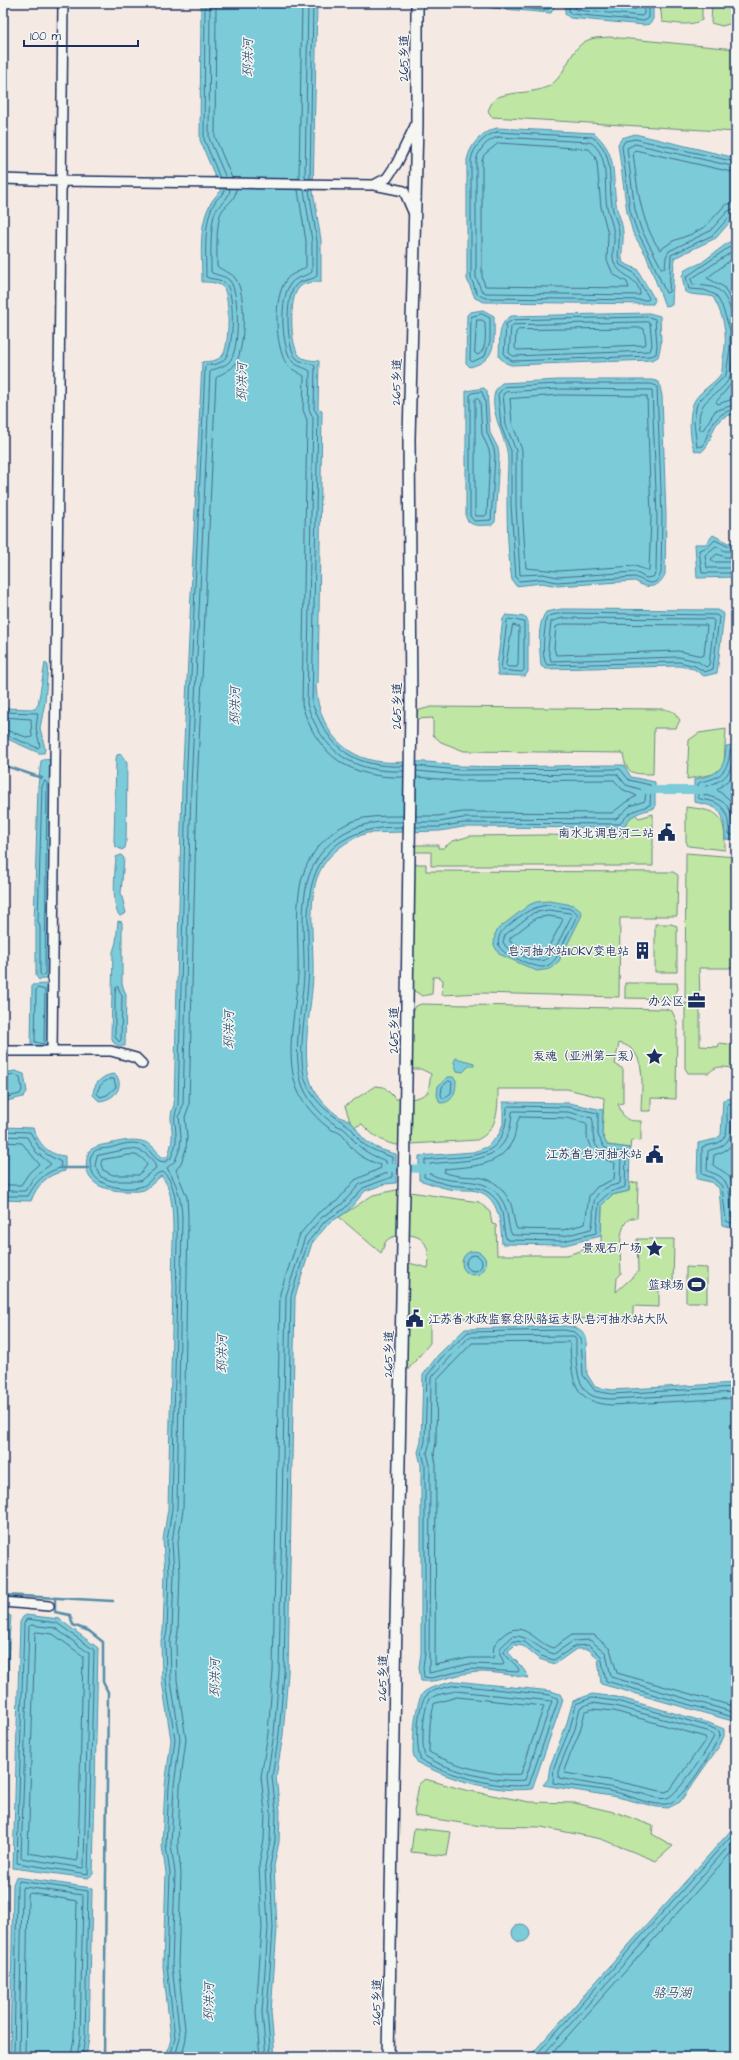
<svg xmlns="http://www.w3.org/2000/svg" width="739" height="2060" font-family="'Architects Daughter','LXGW WenKai TC',sans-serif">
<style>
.green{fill:#bfe6a2;stroke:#6d8a80}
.water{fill:#7ccbd9;stroke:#558da8}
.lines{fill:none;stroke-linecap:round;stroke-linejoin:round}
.shore{stroke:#426d8f;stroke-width:1}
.stream{stroke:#558da8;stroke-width:2.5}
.canal{stroke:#7ccbd9;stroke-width:8}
.minor-casing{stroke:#1b2f5e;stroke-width:12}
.tertiary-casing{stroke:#1b2f5e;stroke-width:14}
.minor{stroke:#f6f6f2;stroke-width:9}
.tertiary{stroke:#f6f6f2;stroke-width:11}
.labels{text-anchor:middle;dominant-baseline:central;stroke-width:3;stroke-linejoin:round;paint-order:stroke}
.street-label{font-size:12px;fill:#1b2f5e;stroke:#f6f6f2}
.poi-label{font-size:12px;fill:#1b2f5e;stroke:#f6f6f2;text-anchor:end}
.water-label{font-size:13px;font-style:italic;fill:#33567d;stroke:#f6f6f2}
</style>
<rect width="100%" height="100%" fill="#f5eae3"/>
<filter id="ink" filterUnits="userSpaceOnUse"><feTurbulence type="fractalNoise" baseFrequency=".025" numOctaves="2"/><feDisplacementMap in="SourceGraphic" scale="8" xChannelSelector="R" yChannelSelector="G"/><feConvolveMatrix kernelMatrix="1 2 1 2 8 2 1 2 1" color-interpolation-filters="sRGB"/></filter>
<g filter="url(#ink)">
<path class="green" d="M660 3H702V20C690 27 674 23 662 22Z
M712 3H736V22L722 26 711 23Z
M609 37 736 49V132L492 117 488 111C490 106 493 99 498 97 514 91 534 94 549 86 568 75 569 45 591 39 596 37 603 38 609 37Z
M431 707 665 709 674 712 680 720 676 728H654L653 774C633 774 626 775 623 753L464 751 441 742 433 735V718L416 719V711Z
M726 729 724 765 714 774 687 779 689 740 699 733Z
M686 807C722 811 725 815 725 850L688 846 686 841Z
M635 814 639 818 653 814V866H431V852H413V845H438V848H443L453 841 470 836 545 835 623 837C624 826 625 821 635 814Z
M686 853 736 857V968H699L700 998H685Z
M414 864H426V871L673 872 678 875 677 916H655V918H620L619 997 481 993 442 995 443 980 439 977H433L432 994 422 996 413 990Z
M655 924H671L677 926V972H655Z
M625 983H677L678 989 672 999 625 998Z
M685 1003 700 1004V1046L718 1047 719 1043 736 1045V1061L732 1068C722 1067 716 1065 709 1073H688L685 1068Z
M421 1004 665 1009 672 1011 677 1022 676 1099 651 1098V1111H641C641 1089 649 1049 619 1043L615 1064 623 1069V1103L618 1104C625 1119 624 1121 641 1121V1141L631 1140 630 1148 607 1145 602 1134 604 1098 567 1089H498C498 1110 498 1130 477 1140L395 1145C381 1141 372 1135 362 1124L355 1127 350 1121 345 1106 375 1086 384 1087 396 1099C409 1099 418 1100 428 1092L431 1074 421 1069H411L412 1014 416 1006Z
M638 1182 637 1218C615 1214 621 1261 621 1274L617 1278 616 1292 638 1272 637 1239H674L673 1288H659V1307L633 1306V1319L432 1318 430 1322V1343L406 1372 409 1263 428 1268C431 1248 425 1234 404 1235 397 1236 391 1236 386 1241 384 1244 383 1250 381 1253L339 1217 373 1195 396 1190 479 1202 490 1212 492 1224 496 1225 497 1255H567L599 1245 601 1241 602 1205 612 1195 629 1191 630 1183Z
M686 1267 707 1268V1302H686Z
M425 1779 465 1790 530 1802 575 1803 618 1813 653 1826 652 1834 673 1846 656 1861 601 1839 541 1827 481 1826 415 1816 414 1812 419 1784Z
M414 1828 451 1832 447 1856 411 1852Z"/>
<path class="water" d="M201 3H317L313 191 321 240V282C313 282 303 282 298 289 289 299 290 345 299 355 304 361 313 360 319 361L318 409 322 410 318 683 316 685C317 718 334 749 367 759 386 765 406 761 425 762 437 762 449 766 461 766 515 768 570 765 624 765L631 777 655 782V808C641 812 629 814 623 828L463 827 440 831 367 833C347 840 328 853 319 873 307 899 314 945 313 975 312 1008 300 1051 311 1083 315 1095 329 1110 340 1117 343 1119 348 1119 351 1122 356 1127 359 1134 364 1139 372 1147 384 1151 396 1154V1183L385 1184 365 1191 347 1212 329 1223 312 1243 295 1297 288 1673 283 1735 276 1777 280 1811 279 1842 274 1866 277 1928 271 2012 275 2057H166L171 2039 163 1966 166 1873 162 1846 165 1786 171 1740 162 1681 161 1640 163 1631 165 1572 163 1540 168 1509 173 1285C170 1259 180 1193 161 1176 156 1180 150 1187 144 1190 138 1192 129 1191 123 1191 98 1190 79 1179 89 1151 97 1145 103 1145 113 1143 130 1139 151 1136 160 1157H168C169 1151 172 1144 172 1138 173 1125 168 1118 174 1105L182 786 202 362C209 361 216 362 222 356 230 349 230 294 223 287 217 282 209 282 202 282 202 252 196 212 221 191L200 140Z
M483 3H556L551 13 492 8 485 6Z
M565 3H653V19L650 24 644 25 570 18 565 14Z
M497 128 594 133C618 153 612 176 616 203 617 213 623 223 623 233 624 244 620 253 623 263L637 269 655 300 653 304 484 302 475 298 467 279V160C470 145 482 131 497 128Z
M635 134 736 158V215L716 238 674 258 672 305 665 306 646 255 633 233 627 212 618 144 622 138Z
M736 240V413C732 415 724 416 721 419 710 428 712 445 701 452L695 451C689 441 688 410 695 400 701 390 714 384 721 374 723 370 722 364 723 359 728 336 725 318 713 297 704 294 693 296 685 292L682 276 685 270 701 263 729 242Z
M483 310 494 316C494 340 498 360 470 367L466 363 467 315 470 312Z
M649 313 660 316 661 344 658 357 652 360 511 365 506 363 499 357C500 343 497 321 512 316Z
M559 380H652L659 382 662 396 666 517 665 574C659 588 648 590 635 581L557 586 542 583 516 586 512 580C507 550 507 518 507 488 507 476 509 463 507 451 504 434 482 397 502 383Z
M484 388 487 391 490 433 498 448 499 456 495 522 492 525C482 525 471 528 466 518V391Z
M713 535 728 543 736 542V577L697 578 695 544H706Z
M562 609 717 610 724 614 717 673 704 676 694 669 679 666 546 669 541 666C540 650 536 626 546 612Z
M506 615 526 617 528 622V672L525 676 498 675 497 665 503 619Z
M45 663 48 665 45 702 40 728 45 749 44 753H39L3 737V708L35 709 38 705Z
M736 745V840L725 839C724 811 722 807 694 802V779C717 775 725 771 726 746Z
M121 754 127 763 126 843 125 848 122 850 115 846 114 841 116 759 117 755Z
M45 759 50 760 51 773 49 978 39 980 36 976V927L34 923 38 786 41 761Z
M121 855 124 858 121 893 126 913 120 916C111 910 115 868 116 857Z
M549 901 573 905 582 912 581 917 559 961 550 969 537 971 499 954 494 945 495 934 499 928 529 905 536 902Z
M118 921 122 922V984L126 995 125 1046H118L114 1043 111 1036 113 952 116 942Z
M46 984 50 986 48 1045 47 1047 31 1046 32 985Z
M456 1058 474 1063V1066H469L463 1072 457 1071 454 1062Z
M15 1071 24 1074 27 1092 23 1097 3 1102V1073Z
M114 1074 117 1076C124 1089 113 1100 99 1101L93 1095C93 1083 103 1075 114 1074Z
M448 1077H453L456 1080C456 1091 454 1103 440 1103L437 1095 438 1086Z
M736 1097V1229L722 1225 719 1188 711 1182 697 1179 698 1143 716 1139 721 1135 723 1100Z
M503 1102 569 1103 603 1110 602 1134 607 1145 630 1148 629 1191 612 1195 602 1205 601 1236 565 1245 502 1244C501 1226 500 1197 477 1191 468 1189 458 1191 449 1189 439 1187 429 1183 419 1180V1156L473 1152 487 1147 499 1134 503 1124Z
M3 1127 33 1128C39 1144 48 1155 65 1156V1171C47 1174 37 1185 31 1201L3 1200Z
M462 1263a12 12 0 1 1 24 0a12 12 0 1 1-24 0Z
M564 1326C574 1327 581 1327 586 1337L587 1374 595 1387 612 1390 736 1383V1722L601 1684 598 1658 588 1649H576L555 1664 539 1659 523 1646 515 1645 508 1651C514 1662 523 1664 528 1678 509 1675 488 1670 469 1673 453 1675 438 1683 421 1681L419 1667 421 1653V1465L418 1452 421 1442 423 1375 438 1355 465 1329Z
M3 1613 11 1616 9 1640 5 1850 3 1861Z
M26 1615 59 1619 98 1648 93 1874 88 1878 13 1868 20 1622 23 1617Z
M455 1681 551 1691 560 1694 563 1700 532 1789C494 1793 452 1780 418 1763 416 1760 413 1756 413 1752 413 1739 415 1702 423 1693 430 1686 446 1684 455 1681Z
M592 1694 617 1697 709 1723 724 1729V1736L720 1745 680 1802 668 1808 657 1807 617 1797 543 1785 548 1779 550 1766 566 1726 573 1701Z
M736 1823V2057H529L733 1828Z
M3 1874 7 1877 3 2038Z
M16 1877 92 1888 89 2038 86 2057H10L13 1884Z
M512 1933a9 9 0 1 1 18 0a9 9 0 1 1-18 0Z"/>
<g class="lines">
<path class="shore" d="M205 3 204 139 220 178
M210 3 209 138 226 178
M216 3 215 137 232 178
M488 3 541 10 549 9 552 3
M569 3V12L572 14 644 21 649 18V3
M574 3 576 10 642 16 644 14V3
M581 3 636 9 638 3
M497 132 592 137C615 151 608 181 612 205 613 215 619 224 619 234 620 245 616 254 620 265L634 273 649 298 648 300 485 298 477 294 471 278V160C473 147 485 135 497 132Z
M498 137 590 142C611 155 603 186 607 207 609 216 613 225 614 234 615 242 612 250 613 258 615 276 640 276 640 295L486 293 481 290 476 277V161C478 150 488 139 498 137Z
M499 143 589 149 595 156 597 163 601 207 608 234 607 260 613 274 627 282 629 288 485 286 482 277V161L484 155Z
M736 162 635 139 625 141 622 146 630 211 637 231 649 254 666 293 669 292 671 255 713 235 732 214 736 213
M736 167 635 144 627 148 635 210 641 229 662 269 665 268 666 257 669 251 710 231 728 211 736 208
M736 173 635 150 633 152C637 185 640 222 660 250L673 241 692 234 706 226 725 205 736 202
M299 179 302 3
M305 179 308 3
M310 179 313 3
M298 190 306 241V267C300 272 291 273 286 280 273 298 275 345 286 363 290 369 298 372 304 376L303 410 307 420 302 705C317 756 351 779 404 777
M304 190 312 241V272C306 277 297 276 291 283 279 298 281 346 292 361 297 367 305 367 310 371L309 409 313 418 307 704C323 753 353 773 404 771
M309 190 317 241V276C311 281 301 279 295 286 285 298 286 346 296 358 302 364 310 362 315 366L314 409 318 415 312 703C329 749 354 768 404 766
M736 244 731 246 686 277 689 289 704 290 716 295 722 306 730 330V348L726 375 698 402 696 408 694 423 697 447 703 446C710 428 715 412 736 409
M736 249 691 279 693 285C701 286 713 285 720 291 737 309 735 340 732 362 731 366 732 372 730 377 719 399 694 396 700 430H703L715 411 736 404
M736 256 707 278 724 287 736 311
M482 314 490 318V341L485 356 472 362 470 360 471 317Z
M649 317 655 319 657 345 656 354 651 356 512 361 504 355 506 324 513 320Z
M477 320H482L485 322C485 332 488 349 478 355L475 353Z
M648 322 650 323 652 345 650 351 513 356 509 353 511 327 513 325Z
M642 328 644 329 646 343 644 345 517 350 515 348 516 332 518 330Z
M736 378 716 402 718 404 736 398
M559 384H651L657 386 662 517 661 573C655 589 647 582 635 577L557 582 542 579 519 581 516 578 511 505V451L501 426 498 394 504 387Z
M560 389 652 390 657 517 656 572 653 577 646 578 635 572 557 577 543 574 520 575 516 505V451L506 425 503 394 506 392Z
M482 392 485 401 487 433 494 449 495 456 491 520 474 521 470 516V395L472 393Z
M560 395 647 396 651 517 649 571 635 566 558 571 526 568 522 505V450L512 423 510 399Z
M477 398 480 401 482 434 489 450 490 456 487 514 485 516H476L475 514V400Z
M736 546H727L715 540 708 547 699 550 702 573H736
M736 551H725L716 546 705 555 707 568H736
M736 557H725L717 554 711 559 713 562H736
M563 613 716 615 719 617 713 669 705 672 695 666 679 662 547 665C540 657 545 630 546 619L549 616Z
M563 618 712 619 714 621 709 665 706 667 697 661 679 657 551 661 548 648 551 622Z
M509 619 524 622V670L522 672 501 670 507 621Z
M564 624 706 625 707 626 704 655 702 656 679 651 556 655 554 648 556 627Z
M513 625 519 627 518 665 517 667H508L506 665Z
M3 712 38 713 36 728 40 746 38 748 3 734
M3 717 31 719 32 737 29 738 3 729
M736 749 730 750C729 765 725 775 709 780 705 781 701 781 698 784V798C702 800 707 800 711 801 728 806 728 819 729 834L736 836
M736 754C730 765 732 775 717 782 712 785 706 785 703 788L704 795C726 800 732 806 734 829L736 831
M736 773 717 790 729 799 736 807
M45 781 47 783 45 974 42 976 40 974V927L38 921 42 787Z
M416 816H438L463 812 612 813 626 802 637 796 622 789 614 780 459 781 417 777
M416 822H439L463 818 616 819 630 806 645 801 646 791 626 785 617 774 459 775 417 771
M416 827H439L463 823 620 824C630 810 635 811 650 805L651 787 650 785 629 780 620 769 459 770 417 766
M549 905 572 909 578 914 556 958C552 963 549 966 543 967 537 968 508 956 503 951 496 946 498 937 502 931 517 919 529 906 549 905Z
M549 910 570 913 572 915 552 955C540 969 519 954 506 947L503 942 505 935 533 913Z
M549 916 561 918 563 920 544 955 540 956 510 942V938L536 918Z
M118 987 122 996 121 1040 119 1042 115 1036V994L116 988Z
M38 988 45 990 44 1042 43 1044 35 1042 36 990Z
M3 1077 15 1075 20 1077 22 1090 20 1094 3 1098
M110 1079H114L116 1087 107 1095 100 1097 97 1093C99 1085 103 1082 110 1079Z
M449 1081 452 1082 451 1093 443 1099 441 1095 442 1087Z
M736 1101 727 1105C726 1116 731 1137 718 1143 713 1145 707 1145 702 1147V1174L713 1178 722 1186 726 1221 736 1225
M509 1106 568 1107 598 1113V1135L604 1147 612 1151 626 1153 625 1187 610 1192 599 1202 596 1233 564 1241 507 1240C502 1231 505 1215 499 1204 487 1184 470 1188 450 1185 440 1183 432 1180 424 1177L425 1160C467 1154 506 1166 507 1108Z
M736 1106 732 1109C731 1122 735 1140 720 1147 716 1149 711 1149 708 1151L707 1170C710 1173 716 1173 721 1177 732 1186 730 1204 731 1217L736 1219
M514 1111 568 1112 592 1118C594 1122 593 1128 593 1133 594 1154 607 1152 621 1158L620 1183C617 1185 612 1185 608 1187 586 1197 597 1213 591 1229L564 1236 512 1235C507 1226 509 1212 503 1202 485 1170 454 1189 429 1173L430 1164C470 1159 510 1166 512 1112Z
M520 1117 567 1118 586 1123C588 1127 587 1131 587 1135 589 1153 600 1158 615 1163L614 1179 597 1187 589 1196 585 1224 563 1230 517 1229C513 1221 514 1209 509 1200 490 1166 469 1183 444 1172L445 1169C471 1166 499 1168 513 1140 516 1134 516 1121 520 1117Z
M3 1131 30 1132 40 1149 48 1155 61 1162 60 1168C43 1173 36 1182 28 1196H3
M3 1136 27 1137 36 1152 51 1164 34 1177 25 1191H3
M736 1137C732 1148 724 1152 714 1155L713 1165C716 1168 720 1169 724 1172 735 1180 735 1192 736 1205
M3 1142 22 1143 39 1164 29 1173 21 1185H3
M128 1149C141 1148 153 1156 156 1168L140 1181H112L101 1177 95 1166 97 1156Z
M129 1155C138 1154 143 1157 147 1165L139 1175H113L103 1170 101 1164 102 1160Z
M466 1263a8 8 0 1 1 16 0a8 8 0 1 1-16 0Z
M736 1387 612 1394 595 1391 583 1375 581 1338 575 1332 564 1330 468 1332 441 1358 427 1376 425 1442 422 1452 425 1465V1653L423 1667 424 1677 431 1678 470 1669 518 1672 519 1670C515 1662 508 1660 504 1652L506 1648 514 1641 525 1642 541 1656 554 1660 575 1646 589 1645 601 1656 606 1681 736 1718
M736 1392 612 1399C606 1399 596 1398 591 1395 574 1385 576 1355 576 1339L574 1336 469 1337 431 1378 430 1442 427 1453 430 1465 429 1673 469 1664 503 1665 504 1663 500 1654V1648L513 1636C530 1635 538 1650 554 1654L573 1641 590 1640 606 1653 611 1677 736 1713
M736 1398 612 1405C582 1403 573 1390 571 1360 570 1355 571 1347 569 1342L472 1343 437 1380 436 1443 434 1453 436 1465 435 1665 469 1658H493C494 1654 493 1650 494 1646 496 1642 499 1639 502 1636 523 1617 535 1643 553 1648L572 1635H594L610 1649 617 1673 736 1707
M3 1617 7 1618 5 1640 3 1743
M27 1619 57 1623 94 1650 88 1874 17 1863 24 1624Z
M31 1625 55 1628 89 1653 84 1866 83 1868 21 1858 29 1627Z
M37 1632 53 1634 83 1656 78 1859 77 1861 28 1853 35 1633Z
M456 1685 550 1695 557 1698 558 1701 529 1785C502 1790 444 1774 421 1760 415 1749 417 1705 426 1696 432 1689 448 1687 456 1685Z
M456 1691 552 1701 525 1780C498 1783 448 1771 425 1756 421 1748 423 1708 429 1700 433 1694 449 1693 456 1691Z
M457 1697 544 1706 521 1774C495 1777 452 1765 429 1752L430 1724 434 1704Z
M592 1698 616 1701 708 1726 719 1731 720 1735C713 1751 683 1801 667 1804 652 1806 633 1797 619 1793 598 1788 575 1787 553 1783L554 1767 570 1728 576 1704Z
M592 1703 615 1706 707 1731 714 1736C709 1748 678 1795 667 1798 659 1800 650 1796 643 1794 615 1787 587 1784 559 1778V1768L575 1729 580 1708Z
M593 1709 614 1711 705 1737 706 1739 670 1790 665 1792 620 1782 565 1773 564 1770 580 1731 585 1712Z
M14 2057 17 1885 19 1881 88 1891 85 2038 82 2057
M19 2057 22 1888 24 1887 83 1895 80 2038 77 2057
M25 2057 28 1895 30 1893 77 1901 74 2037 71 2057
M170 2057 175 2038 167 1966 170 1873 166 1846 169 1786 175 1739 166 1681 165 1641 167 1631 169 1572 167 1541 172 1509 177 1285C174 1259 185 1188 163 1172 154 1172 151 1183 143 1186 129 1191 97 1188 92 1171 90 1166 89 1159 92 1154 96 1148 103 1149 109 1148 118 1146 129 1141 139 1144 151 1147 153 1162 165 1162L171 1158C173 1152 177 1144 176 1136 176 1120 172 1123 178 1105L186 786 205 367 207 365C214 365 222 364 226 357 234 347 235 294 226 284 220 278 212 280 206 277 206 256 203 219 215 202 217 198 221 196 224 193V189
M175 2057 180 2038 172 1966 175 1873 171 1845 174 1786 180 1739 171 1681 170 1641 172 1631 174 1572 172 1542 177 1509 182 1216C181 1198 177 1183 167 1168L175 1161 180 1148 181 1137 179 1116 183 1105 191 786 210 372C214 368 223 368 229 362 240 352 240 293 230 281 225 275 216 276 211 272 211 253 210 233 214 215 217 204 230 200 230 189
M182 2057 186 2038 178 1965 181 1873 178 1845 180 1787 186 1739 177 1680 176 1642 178 1632 180 1572 178 1542 183 1509 188 1216 187 1197 176 1170 181 1163 186 1149 187 1137 185 1117 189 1106 197 786 216 378C221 373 231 371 236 363 245 347 247 293 235 278 231 272 222 271 217 266 217 250 216 231 220 215 224 204 236 202 236 189
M260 2057 256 2012 262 1928 259 1865 264 1840 265 1812 261 1777 268 1733 273 1672 280 1293 300 1234 318 1213 337 1201 355 1180 381 1168 380 1165C370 1161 359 1157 352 1148 348 1144 345 1137 341 1134 338 1132 335 1131 332 1130 319 1122 303 1104 297 1089 284 1054 296 1011 298 975 299 946 295 916 300 887 305 855 331 825 364 818 376 816 390 816 403 816
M266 2057 262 2012 268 1928 265 1866 270 1841 271 1812 267 1777 274 1734 279 1673 286 1296 305 1237 322 1217 341 1205 360 1184 387 1173 386 1161C376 1157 366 1153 358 1145 353 1141 350 1133 344 1129 342 1127 339 1127 336 1125 323 1118 308 1100 303 1087 291 1055 302 1009 304 976 305 947 300 917 306 888 311 858 334 832 364 825 376 821 391 822 403 822
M271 2057 267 2012 273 1928 270 1866 275 1841 276 1812 272 1777 279 1734 284 1673 291 1296 308 1242 325 1221 344 1209 363 1188 392 1177V1157C381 1153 371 1150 362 1143 356 1137 353 1128 346 1124 331 1115 317 1104 308 1087 295 1061 306 1013 308 984 312 936 294 872 342 841 361 829 380 827 403 827
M534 2057 736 1830
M541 2057 736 1838
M549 2057 736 1847"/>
<path class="stream" d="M3 765 42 778
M61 1168H88
M3 1595 113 1601
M55 1598V1612L70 1615 73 1625 89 1631 103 1642V1682L108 1692 104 2057"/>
<path class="canal" d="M645 790H703
M385 1168 430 1169"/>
<defs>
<path id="minor" d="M3 179 61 181 374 185 404 191 414 214
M374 185 387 178 397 163 416 124
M3 1051H111L136 1058 142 1064
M52 1051 63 3
M3 1602 49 1606"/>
<path id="tertiary" d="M388 2057 406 1081 411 703 409 438 417 124V3"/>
</defs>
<use href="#minor" class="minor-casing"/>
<use href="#tertiary" class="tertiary-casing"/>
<use href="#minor" class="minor"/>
<use href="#tertiary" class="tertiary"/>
</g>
</g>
<defs>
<symbol id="civic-bare" viewBox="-9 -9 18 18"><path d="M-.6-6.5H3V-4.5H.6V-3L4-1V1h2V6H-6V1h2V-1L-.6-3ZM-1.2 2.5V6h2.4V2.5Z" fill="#1b2f5e" stroke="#f6f6f2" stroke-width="2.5" paint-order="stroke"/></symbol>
<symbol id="building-bare" viewBox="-9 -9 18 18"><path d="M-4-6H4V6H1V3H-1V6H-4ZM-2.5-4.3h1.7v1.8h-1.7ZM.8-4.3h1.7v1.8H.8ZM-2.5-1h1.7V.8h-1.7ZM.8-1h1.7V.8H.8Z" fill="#1b2f5e" stroke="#f6f6f2" stroke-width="2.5" paint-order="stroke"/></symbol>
<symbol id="office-bare" viewBox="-9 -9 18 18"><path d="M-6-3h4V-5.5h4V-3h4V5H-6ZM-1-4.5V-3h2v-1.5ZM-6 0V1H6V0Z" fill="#1b2f5e" stroke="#f6f6f2" stroke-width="2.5" paint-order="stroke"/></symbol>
<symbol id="sight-bare" viewBox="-9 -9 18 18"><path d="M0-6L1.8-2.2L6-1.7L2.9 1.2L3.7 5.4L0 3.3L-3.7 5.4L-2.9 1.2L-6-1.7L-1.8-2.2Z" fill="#1b2f5e" stroke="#f6f6f2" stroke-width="2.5" paint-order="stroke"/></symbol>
<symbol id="stadium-bare" viewBox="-9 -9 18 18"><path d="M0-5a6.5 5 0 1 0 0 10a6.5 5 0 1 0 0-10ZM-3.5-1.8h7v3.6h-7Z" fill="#1b2f5e" stroke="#f6f6f2" stroke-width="2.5" paint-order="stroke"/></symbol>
</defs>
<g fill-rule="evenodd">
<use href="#civic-bare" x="654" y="820" width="25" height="25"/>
<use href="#building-bare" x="630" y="938" width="25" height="25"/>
<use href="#office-bare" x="684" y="988" width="25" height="25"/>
<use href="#sight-bare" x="642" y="1044" width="25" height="25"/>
<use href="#civic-bare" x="642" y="1142" width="25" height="25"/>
<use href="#sight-bare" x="642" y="1236" width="25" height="25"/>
<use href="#stadium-bare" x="684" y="1272" width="25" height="25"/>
<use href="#civic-bare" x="402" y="1306" width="25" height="25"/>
</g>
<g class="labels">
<g class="street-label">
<text transform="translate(404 58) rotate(-90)">265乡道</text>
<text transform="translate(397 382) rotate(-89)">265乡道</text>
<text transform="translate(397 706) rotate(-90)">265乡道</text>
<text transform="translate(394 1030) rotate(-90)">265乡道</text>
<text transform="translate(389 1354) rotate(-89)">265乡道</text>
<text transform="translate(383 1678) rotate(-89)">265乡道</text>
<text transform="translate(377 2002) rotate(-89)">265乡道</text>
</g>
<g class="poi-label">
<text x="654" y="833">南水北调皂河二站</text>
<text x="629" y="951">皂河抽水站110KV变电站</text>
<text x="684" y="1001">办公区</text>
<text x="641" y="1056">泵魂（亚洲第一泵）</text>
<text x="642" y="1154">江苏省皂河抽水站</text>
<text x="642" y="1248">景观石广场</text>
<text x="684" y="1285">篮球场</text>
<text x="428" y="1319" text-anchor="start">江苏省水政监察总队骆运支队皂河抽水站大队</text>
</g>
<g class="water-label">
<text transform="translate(248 58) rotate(-89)">邳洪河</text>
<text transform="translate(242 382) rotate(-89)">邳洪河</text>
<text transform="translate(235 706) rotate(-89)">邳洪河</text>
<text transform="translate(229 1030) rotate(-89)">邳洪河</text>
<text transform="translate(222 1354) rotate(-89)">邳洪河</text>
<text transform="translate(215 1678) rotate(-89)">邳洪河</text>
<text x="672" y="1993">骆马湖</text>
<text transform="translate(209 2002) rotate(-89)">邳洪河</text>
</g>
</g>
<rect width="739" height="2060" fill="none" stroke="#f6f6f2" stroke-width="16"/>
<rect x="8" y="8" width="723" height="2044" fill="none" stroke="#1b2f5e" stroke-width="1.5" filter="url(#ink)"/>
<path d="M24 40v6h114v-6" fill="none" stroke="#1b2f5e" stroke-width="2"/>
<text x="30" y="40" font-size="12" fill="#1b2f5e" stroke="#f6f6f2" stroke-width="3" paint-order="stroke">100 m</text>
</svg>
